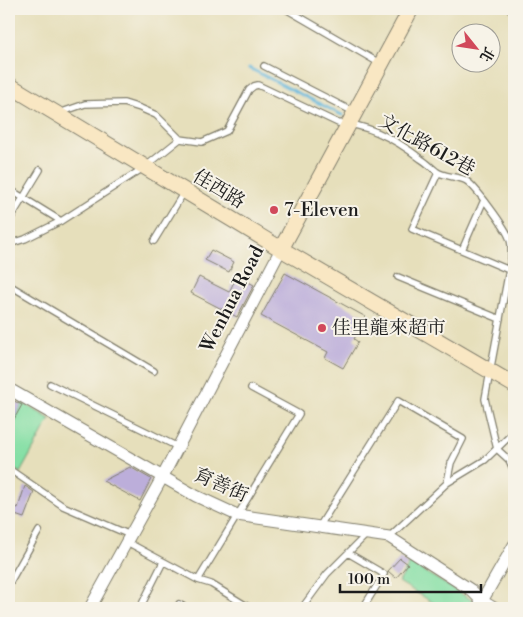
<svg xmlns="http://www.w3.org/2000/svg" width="523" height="617" font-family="'Libre Bodoni','Noto Serif TC',serif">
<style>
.green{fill:#85dfa5;stroke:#507e60}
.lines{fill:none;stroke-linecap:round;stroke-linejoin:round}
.stream{stroke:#5eb5db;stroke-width:3}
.building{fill:#bcaeda}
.lane-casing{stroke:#817e6c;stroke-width:8}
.street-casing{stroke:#817e6c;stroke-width:13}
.secondary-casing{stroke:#817e6c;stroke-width:17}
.lane{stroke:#fff;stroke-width:5.5}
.street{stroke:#fff;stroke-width:11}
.secondary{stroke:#f9e7c3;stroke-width:15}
.poi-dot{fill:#d1495b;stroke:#f7f3e8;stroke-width:2}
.labels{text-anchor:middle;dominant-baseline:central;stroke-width:4;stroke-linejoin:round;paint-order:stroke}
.street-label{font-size:19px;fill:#1c1c1c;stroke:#f7f3e8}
.poi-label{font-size:19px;fill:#1c1c1c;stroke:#f7f3e8;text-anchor:start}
</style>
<rect width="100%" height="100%" fill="#f7f3e8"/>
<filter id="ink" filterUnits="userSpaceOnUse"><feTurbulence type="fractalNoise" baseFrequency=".02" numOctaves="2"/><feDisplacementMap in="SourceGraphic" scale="10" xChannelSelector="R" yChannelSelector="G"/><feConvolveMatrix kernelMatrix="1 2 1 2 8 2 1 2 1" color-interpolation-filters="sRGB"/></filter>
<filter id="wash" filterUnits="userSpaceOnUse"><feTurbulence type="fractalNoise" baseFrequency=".0096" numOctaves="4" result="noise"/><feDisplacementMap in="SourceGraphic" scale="20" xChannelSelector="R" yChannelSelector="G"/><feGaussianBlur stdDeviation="1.12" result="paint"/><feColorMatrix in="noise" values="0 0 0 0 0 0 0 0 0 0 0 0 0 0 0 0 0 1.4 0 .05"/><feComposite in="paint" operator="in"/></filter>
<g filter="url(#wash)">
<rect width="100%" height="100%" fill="#e6dfbb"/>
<path class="green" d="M23 403 50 419 20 473 9 465V428Z
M410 563 475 602 471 608H442L399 582Z"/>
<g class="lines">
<path class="stream" d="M249 68 342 115"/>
</g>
<g id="blocks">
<path class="building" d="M211 250 234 262 229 272 205 260Z
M285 273 366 317 354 339 358 342 343 368 325 358 328 352 261 316Z
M237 276 254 285 237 317 191 293 199 277 229 292Z
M12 400 22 405 9 428V406Z
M130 467 151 479 140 501 103 481Z
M25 486 34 492 24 518 9 513V505L18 508Z
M400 558 408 564 396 578 388 571Z"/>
</g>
</g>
<g filter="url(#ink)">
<use href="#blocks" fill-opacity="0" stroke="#817e6c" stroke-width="1"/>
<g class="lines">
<defs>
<path id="lane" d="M286 9 381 64
M510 9 514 12
M264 66 354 112
M59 113 85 104 124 103 140 108 156 115 180 139 202 142 227 131 249 90 254 86 258 85 338 123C368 124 398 141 421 159 426 162 431 167 436 171 443 177 456 176 465 180 474 184 507 229 510 240 512 246 511 253 511 259L485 399 497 449 509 460 514 471
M438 173 412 229 509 270
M9 189 61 221
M9 221 40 170
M154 241 184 192
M9 244 25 239 61 221 145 167 180 139
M462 250 484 200
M398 277 500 319
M9 285 154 371
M50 384 178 447
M9 469 63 506 130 535
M319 527 398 401 463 439 451 463 447 483
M389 537 447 483 485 460 514 432
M127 542 198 580 211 584 250 608
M348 553 384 574 363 608
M198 580 299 414 251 388
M9 584 39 531
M179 604 186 608
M140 608 163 562
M302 608 327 574 367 534"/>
<path id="street" d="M9 389 196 496 237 515 389 537 471 590 482 601 494 608
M90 608 163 476 281 249
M478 608 514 545"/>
<path id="secondary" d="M9 85 281 249 514 385
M281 249 411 9"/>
</defs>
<use href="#lane" class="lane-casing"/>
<use href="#street" class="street-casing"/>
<use href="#secondary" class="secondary-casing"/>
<use href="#lane" class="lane"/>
<use href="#street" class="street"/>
<use href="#secondary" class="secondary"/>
</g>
</g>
<g class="poi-dot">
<circle cx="274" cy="210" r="5"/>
<circle cx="322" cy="328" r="5"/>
</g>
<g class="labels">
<g class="street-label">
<text transform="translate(427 145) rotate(29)">文化路612巷</text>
<text transform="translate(219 189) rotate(31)">佳西路</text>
<text transform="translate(232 299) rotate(-63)">Wenhua Road</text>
<text transform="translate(221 485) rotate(24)">育善街</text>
</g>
<g class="poi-label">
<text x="284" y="210">7-Eleven</text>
<text x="332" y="328">佳里龍來超市</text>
</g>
</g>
<rect width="523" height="617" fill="none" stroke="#f7f3e8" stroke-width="30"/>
<g transform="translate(476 48) rotate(120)"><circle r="24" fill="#f7f3e8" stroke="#9f9d96"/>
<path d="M0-4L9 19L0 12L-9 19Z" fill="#d1495b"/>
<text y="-8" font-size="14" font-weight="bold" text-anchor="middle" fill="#1c1c1c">北</text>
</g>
<path d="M340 584v8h141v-8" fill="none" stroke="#1c1c1c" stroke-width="2.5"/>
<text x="348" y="584" font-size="15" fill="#1c1c1c" stroke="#f7f3e8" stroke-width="4" paint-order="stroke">100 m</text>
</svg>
